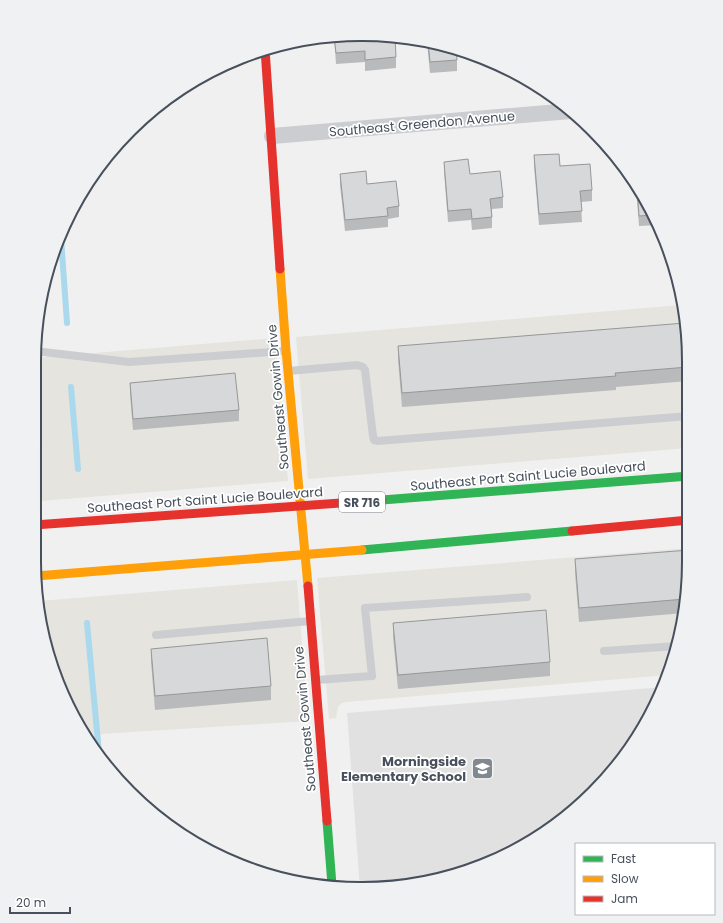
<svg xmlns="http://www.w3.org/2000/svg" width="723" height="923" font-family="Poppins,sans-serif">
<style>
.commercial{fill:#e5e4de}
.education{fill:#e2e1e2}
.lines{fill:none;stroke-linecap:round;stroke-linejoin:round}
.stream{stroke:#aad8ec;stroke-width:6}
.lane{stroke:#cbcdd0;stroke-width:8}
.street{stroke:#cbcdd0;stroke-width:16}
.fast{stroke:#30b455;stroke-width:9}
.slow{stroke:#ff9f0a;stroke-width:9}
.jam{stroke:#e5322d;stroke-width:9}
.wall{fill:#b9babb}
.building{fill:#d7d8da;stroke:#969799}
.labels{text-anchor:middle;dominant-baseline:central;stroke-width:3.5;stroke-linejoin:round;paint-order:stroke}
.shield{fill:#fff;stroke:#7e848d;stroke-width:1}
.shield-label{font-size:12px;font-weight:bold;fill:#47505c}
.street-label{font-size:13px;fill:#47505c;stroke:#fff}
.poi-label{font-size:13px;font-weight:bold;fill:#47505c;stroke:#fff;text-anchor:end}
.rim{fill:none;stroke:#47505c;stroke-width:2}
</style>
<rect width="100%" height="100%" fill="#f0f0f0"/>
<path class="commercial" d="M681 305 688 340 689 448 308 479 296 337Z
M275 338 288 481 41 501 34 426 35 358Z
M689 548V562L683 625 668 675 346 702 342 703 338 707 336 718 329 719 317 578Z
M297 580 308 721 85 735 78 725 45 646 39 601Z"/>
<path class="education" d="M664 687 634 744 593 793 525 845 446 878 360 889 347 713Z"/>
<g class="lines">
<path class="stream" d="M61 238 67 323
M71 387 78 469
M87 623 99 753"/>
<path class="lane" d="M35 351 129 362 285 351
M288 371 357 365 363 367 365 370 373 436 374 440 378 441 689 416
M156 635 310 621
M604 651 677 646
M316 680 372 676 365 608 527 597"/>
<path class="street" d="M272 136 571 111"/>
<path class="fast" d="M382 500 689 476
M362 550 572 531
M327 821 332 885"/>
<path class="slow" d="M280 269 286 350 308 586
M36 576 362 550"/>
<path class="jam" d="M265 49 280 269
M34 525 382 500
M572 531 689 520
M308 586 327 821"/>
</g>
<path class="wall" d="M383 35 396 57V68L365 71V62L336 64 334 36Z
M427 42 446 45 457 60V71L430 73Z
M534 155 560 166 592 190V201L581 202 582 222 539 225 534 166Z
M444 162 470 174 503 197V208L492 209V228L472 230 471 220 448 222 444 172Z
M340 174 367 184 399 206V217L388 219V227L345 231 340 185Z
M636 186 645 198 658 225 639 226Z
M688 340V381L616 387V390L402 407 398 360V346Z
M130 383 239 410V421L133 430 130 394Z
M575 559 689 562 684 613 579 622 575 573Z
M393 623 550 662V676L398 689 393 637Z
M151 649 271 686V700L155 710 151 662Z"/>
<path class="building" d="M383 35 395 37 396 57 365 60V51L336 53 334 36Z
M428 42 446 45 456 49 457 60 430 62Z
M559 154 560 166 590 164 592 190 580 191 582 211 539 214 534 155Z
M468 159 470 174 500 171 503 197 490 199 492 217 472 219 471 209 448 211 444 162Z
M366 171 367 184 396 181 399 206 387 208 388 216 345 220 340 174Z
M637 187 645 198 653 215 639 216Z
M685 323 688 340V367L615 373 616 376 402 393 398 346Z
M235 373 239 410 133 419 130 383Z
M689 550V562L685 599 579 608 575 559Z
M546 610 550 662 398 675 393 623Z
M267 638 271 686 155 696 151 649Z"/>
<defs>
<symbol id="school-square" viewBox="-11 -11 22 22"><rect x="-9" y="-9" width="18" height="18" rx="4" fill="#828890" stroke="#fff"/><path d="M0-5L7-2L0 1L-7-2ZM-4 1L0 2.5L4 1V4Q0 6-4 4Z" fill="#fff"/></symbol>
</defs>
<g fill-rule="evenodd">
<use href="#school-square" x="470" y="756" width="25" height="25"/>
</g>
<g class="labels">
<rect class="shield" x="339" y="492" width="46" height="20" rx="3"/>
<g class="shield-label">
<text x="362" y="502">SR 716</text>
</g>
<g class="street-label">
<text transform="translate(422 124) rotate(-5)">Southeast Greendon Avenue</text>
<text transform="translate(278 397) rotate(-95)">Southeast Gowin Drive</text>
<text transform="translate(528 476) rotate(-5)">Southeast Port Saint Lucie Boulevard</text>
<text transform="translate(205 500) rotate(-4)">Southeast Port Saint Lucie Boulevard</text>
<text transform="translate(305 719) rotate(-95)">Southeast Gowin Drive</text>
</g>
<g class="poi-label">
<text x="466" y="761">Morningside<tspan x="466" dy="15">Elementary School</tspan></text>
</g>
</g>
<path d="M0 0H723V923H0ZM361 41H362A320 320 0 0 1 682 361V562A320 320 0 0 1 362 882H361A320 320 0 0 1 41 562V361A320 320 0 0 1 361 41Z" fill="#f0f1f2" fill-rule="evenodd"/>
<path class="rim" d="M361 41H362A320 320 0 0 1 682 361V562A320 320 0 0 1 362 882H361A320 320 0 0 1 41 562V361A320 320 0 0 1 361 41Z"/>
<rect x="575" y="843" width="140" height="72" fill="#ffffff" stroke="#b5b9be"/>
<rect x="583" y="856" width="20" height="6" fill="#30b455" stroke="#b5b9be"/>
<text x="611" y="863" font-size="12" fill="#47505c">Fast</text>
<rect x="583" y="876" width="20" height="6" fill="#ff9f0a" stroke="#b5b9be"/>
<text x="611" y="883" font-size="12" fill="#47505c">Slow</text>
<rect x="583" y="896" width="20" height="6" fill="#e5322d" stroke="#b5b9be"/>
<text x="611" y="903" font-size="12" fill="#47505c">Jam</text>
<path d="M10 907v6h60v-6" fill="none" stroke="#47505c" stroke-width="2"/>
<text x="16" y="907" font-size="12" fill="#47505c" stroke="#ffffff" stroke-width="3" paint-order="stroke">20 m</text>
</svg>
